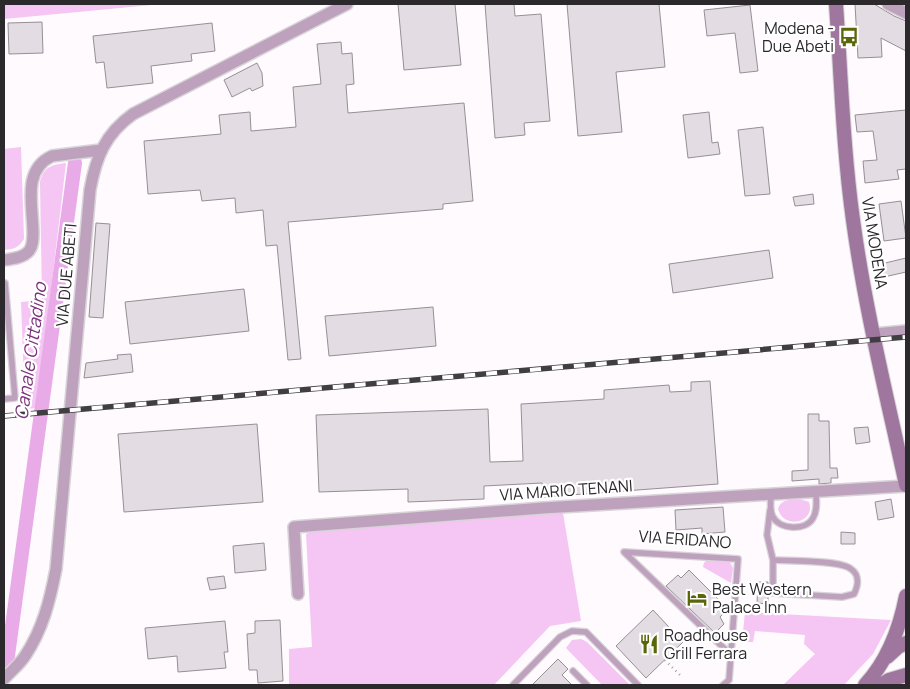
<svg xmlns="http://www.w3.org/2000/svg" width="910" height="689" font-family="Manrope,sans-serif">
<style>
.green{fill:#f5c5f3}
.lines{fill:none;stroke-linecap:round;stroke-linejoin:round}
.canal{stroke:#e9aae8;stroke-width:14}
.building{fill:#e3dce3;stroke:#969096}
.service-casing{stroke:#d8d4d8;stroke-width:8}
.minor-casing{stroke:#d8d4d8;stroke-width:14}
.secondary-casing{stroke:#d8d4d8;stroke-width:16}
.path{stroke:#a5a2a5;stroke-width:2.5;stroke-dasharray:1 4;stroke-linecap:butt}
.service{stroke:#bea2bd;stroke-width:5.5}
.minor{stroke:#bea2bd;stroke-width:11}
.secondary{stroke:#9f779e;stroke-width:14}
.rail-casing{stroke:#413e41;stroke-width:5.5}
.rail{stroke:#fff;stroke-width:4;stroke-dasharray:11;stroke-linecap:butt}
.labels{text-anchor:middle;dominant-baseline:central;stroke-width:4.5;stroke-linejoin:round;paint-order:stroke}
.poi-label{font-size:16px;fill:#2c292c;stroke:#fff;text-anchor:start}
.street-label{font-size:16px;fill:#2c292c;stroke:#fff}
.water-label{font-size:18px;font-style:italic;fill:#7b337c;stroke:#fff}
</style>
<rect width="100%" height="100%" fill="#fefafe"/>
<path class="green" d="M4 4H162L4 19Z
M21 147 24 239C18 248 14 249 4 250V149Z
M66 163 37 408 25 409 21 302 42 300 40 182C44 166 52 165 66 163Z
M800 499 809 502C816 523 784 530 778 509 781 499 790 500 800 499Z
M563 513 581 621 550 626 494 685H289V649L312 647 306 534 317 529Z
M707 559 726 560 730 562 733 568 731 583 703 567 704 563Z
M745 612 891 620 873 654 844 685H783L815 654 804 644 805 635 755 631 753 642H742Z
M581 639 587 642 630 685H602L566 648 572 640Z"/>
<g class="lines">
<path class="canal" d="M7 663 75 163"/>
</g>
<path class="building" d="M398 4H455L461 65 404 70Z
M485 4H514L515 16 541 14 550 121 524 123 525 135 495 138Z
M567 4H659L665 67 616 72 622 132 578 136Z
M855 4H874L894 16 906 21V51L881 38 882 57 858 58Z
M750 5 758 71 740 73 735 33 707 36 704 10Z
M42 22 43 53 9 54 8 23Z
M212 23 215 51 191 54 192 61 151 66 153 83 107 88 104 62 96 63 93 36Z
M341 42 342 54 352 53 354 84 346 85 348 113 464 103 473 201 443 204V209L288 222 301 359 288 360 277 245 266 246 263 210 236 213 235 198 202 201 200 190 148 194 144 141 221 134 219 115 250 112 251 131 296 127 293 87 321 84 317 44Z
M257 63 262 73 263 86 252 91 250 88 232 97 224 80Z
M906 110V169L897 170 899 179 865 183 863 161 877 160 873 131 857 132 855 115Z
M709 112 712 143 718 142 720 154 688 158 683 115Z
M763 127 770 194 745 196 738 130Z
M813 194 814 204 795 206 793 197Z
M901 201 906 238 884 241 879 204Z
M96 223 110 224 103 318 89 317Z
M769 250 773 278 673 293 669 264Z
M906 258V272L884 277 881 264Z
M244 289 249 331 130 344 125 302Z
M433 307 436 346 329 356 325 316Z
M131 354 133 372 84 378 86 363 118 359 117 355Z
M710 381 718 484 543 497 542 483 484 486V499L408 502V489L319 492 316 415 488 409 490 462 523 461 521 404 604 399V390L669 385 670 392 691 391V382Z
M808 414H819V421H829L830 468H837L838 478H831V483L819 484V479L792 481V471L808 470Z
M257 424 263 502 124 512 118 434Z
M868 427 870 442 856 444 854 428Z
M891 499 894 517 878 520 875 502Z
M723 507 725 532 702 534V528L676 530 675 510Z
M841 532 855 533V544H841Z
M264 543 266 570 235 573 233 546Z
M689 570 728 609 720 617 724 624 715 633 666 586 678 575 681 578Z
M224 576 226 588 210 590 207 578Z
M758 582H768V604L757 603Z
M653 610 683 642 646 678 616 646Z
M280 620 283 681 258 683 257 670H249L247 634 255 633V621Z
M225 621 228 652H224L226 668 178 672 177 656 148 659 145 628Z
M558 659 568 669 562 675 572 685H532Z"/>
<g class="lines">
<defs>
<path id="service" d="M4 283H5L15 398 4 399
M771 494C771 501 769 511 773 517 780 530 806 531 813 518 818 510 816 500 816 491
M770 510 767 535 773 560V593L842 597 854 594C858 586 860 575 851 569 841 560 789 561 773 560
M573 671 587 685
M513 685 560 637 572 631 586 632 638 685
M723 685 729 680 738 559 624 552 730 654"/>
<path id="minor" d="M888 4 906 13
M4 260C12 259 23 258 29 251 33 246 33 239 33 233 33 205 22 170 52 156L101 150
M874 334 906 331
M298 594 294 527 543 508 906 486
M4 679C11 671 19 665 25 656 43 629 50 600 56 569L90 190C96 157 105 134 133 114L347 4"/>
<path id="secondary" d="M836 4C841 76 843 148 853 220 865 309 887 397 906 485
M887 657 898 647 906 643
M865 685C887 661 900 627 906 596
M881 685 889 680 906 675"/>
</defs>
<use href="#service" class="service-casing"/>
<use href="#minor" class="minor-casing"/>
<use href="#secondary" class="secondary-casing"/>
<path class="path" d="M665 660 682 677"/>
<use href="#service" class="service"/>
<use href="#minor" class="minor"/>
<use href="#secondary" class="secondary"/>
<defs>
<path id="rail" d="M4 416 906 337"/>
</defs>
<use href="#rail" class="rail-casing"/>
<use href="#rail" class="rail"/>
</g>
<defs>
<symbol id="bus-bare" viewBox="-9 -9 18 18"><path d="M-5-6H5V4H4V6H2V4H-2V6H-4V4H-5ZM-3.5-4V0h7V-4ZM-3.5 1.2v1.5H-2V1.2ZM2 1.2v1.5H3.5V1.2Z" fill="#5b6609" stroke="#fff" stroke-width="2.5" paint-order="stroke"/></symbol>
<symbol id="hotel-bare" viewBox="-9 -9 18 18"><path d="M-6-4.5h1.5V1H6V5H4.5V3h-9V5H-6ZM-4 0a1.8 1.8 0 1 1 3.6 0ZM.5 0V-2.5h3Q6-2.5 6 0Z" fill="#5b6609" stroke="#fff" stroke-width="2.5" paint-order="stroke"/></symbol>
<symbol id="restaurant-bare" viewBox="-9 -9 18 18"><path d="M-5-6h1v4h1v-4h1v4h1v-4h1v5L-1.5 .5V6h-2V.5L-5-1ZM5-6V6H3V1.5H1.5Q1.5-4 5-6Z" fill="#5b6609" stroke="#fff" stroke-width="2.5" paint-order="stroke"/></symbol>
</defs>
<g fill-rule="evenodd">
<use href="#bus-bare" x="835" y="23" width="28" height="28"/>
<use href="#hotel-bare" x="683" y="584" width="28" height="28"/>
<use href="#restaurant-bare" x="635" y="630" width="28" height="28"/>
</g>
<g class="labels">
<g class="poi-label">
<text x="834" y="28" text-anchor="end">Modena -<tspan x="834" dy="18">Due Abeti</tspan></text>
<text x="712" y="589">Best Western<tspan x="712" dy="18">Palace Inn</tspan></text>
<text x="664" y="635">Roadhouse<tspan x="664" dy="18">Grill Ferrara</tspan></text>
</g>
<g class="street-label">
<text transform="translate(875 243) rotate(81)">VIA MODENA</text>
<text transform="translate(66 275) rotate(-85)">VIA DUE ABETI</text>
<text transform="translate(566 490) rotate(-4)">VIA MARIO TENANI</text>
<text transform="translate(685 539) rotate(4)">VIA ERIDANO</text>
</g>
<g class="water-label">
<text transform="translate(30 351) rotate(-82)">Canale Cittadino</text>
</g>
</g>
<rect width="910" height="689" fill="none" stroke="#2c292c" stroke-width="10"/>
</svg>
